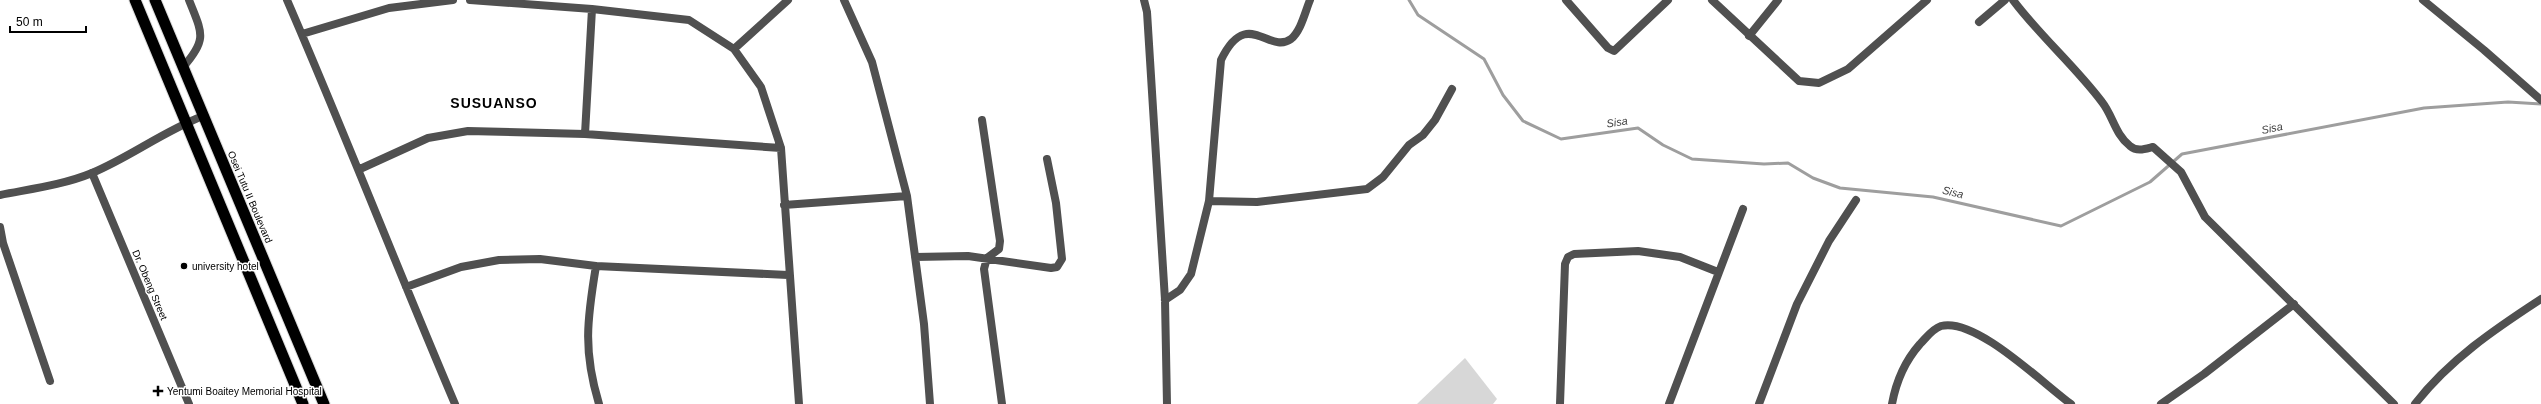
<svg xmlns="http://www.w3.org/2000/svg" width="2541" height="404" font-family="Helvetica,sans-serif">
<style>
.park{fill:#d7d7d7}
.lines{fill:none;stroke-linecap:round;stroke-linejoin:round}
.stream{stroke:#9e9e9e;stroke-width:3}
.trunk-casing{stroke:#dbdbdb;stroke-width:13}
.minor{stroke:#505050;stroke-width:8}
.tertiary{stroke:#505050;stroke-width:8}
.trunk{stroke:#000;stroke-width:11}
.poi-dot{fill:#000;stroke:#fff;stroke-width:1.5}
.labels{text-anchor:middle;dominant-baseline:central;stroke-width:3;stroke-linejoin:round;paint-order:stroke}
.street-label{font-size:10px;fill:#000;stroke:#fff}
.poi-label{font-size:10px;fill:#000;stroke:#fff;text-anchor:start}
.water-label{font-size:11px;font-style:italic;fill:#3f3f3f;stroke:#fff}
.district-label{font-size:14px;font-weight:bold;letter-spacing:1px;fill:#000;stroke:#fff}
</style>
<rect width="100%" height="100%" fill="#fff"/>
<path class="park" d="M1465 358 1497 399 1493 404H1417Z"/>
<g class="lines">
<path class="stream" d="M1409 0 1418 15 1484 59 1503 95 1523 121 1561 139 1638 128 1663 145 1692 159 1764 164 1788 163 1813 178 1840 188 1933 197 2061 226 2150 182 2182 154 2424 108 2508 102 2541 104"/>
<defs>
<path id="trunk" d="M135 0 303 404
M155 0 324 404"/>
</defs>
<use href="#trunk" class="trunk-casing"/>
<path class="minor" d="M287 0C345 134 398 270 455 404
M470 0 592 9 689 20 734 49 761 87 781 148 799 404
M844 0 872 62 907 196 924 324 930 404
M1144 0 1147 12 1165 300 1167 404
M1566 0 1608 48 1614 51 1668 0
M1712 0 1799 81 1819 83 1848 69 1927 0
M2013 0C2040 36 2075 66 2102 102 2113 116 2115 134 2130 146 2137 152 2145 149 2153 147L2181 172 2205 217 2394 404
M2423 0 2484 50 2541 100
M1979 22 2005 0
M302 34 389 8 453 0
M1749 36 1778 0
M734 49 788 0
M183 67C208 39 202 33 189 0
M982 120 1000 241 999 249 987 258 984 269 1002 404
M585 134 592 9
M360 169 428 138 468 131 585 134 781 148
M92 173 189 404
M1209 201 1257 202 1367 189 1383 177 1409 145 1423 135 1435 120 1452 89
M784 205 907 196
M0 227 3 243 50 381
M915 257 968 256 1051 268 1057 267 1062 259 1056 203 1047 159
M596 266C587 320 583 351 599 404
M406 287 461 267 499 260 540 259 596 266 788 275
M1165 300 1180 290 1191 274 1209 201 1221 60C1247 6 1269 55 1291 39 1301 31 1305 12 1310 0
M1560 404 1565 264 1568 257 1574 254 1638 251 1680 257 1718 272
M1669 404 1743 209
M1759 404 1797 304 1829 241 1856 200
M1892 404C1896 382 1905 361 1920 344 1926 338 1932 329 1941 326 1976 317 2043 384 2071 404
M2161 404 2204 374 2294 304
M2415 404C2449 360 2495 329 2541 299"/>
<path class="tertiary" d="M0 195C30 189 63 185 92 173 130 157 164 131 203 116"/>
<use href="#trunk" class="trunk"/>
</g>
<g class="poi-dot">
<circle cx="184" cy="266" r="4"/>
<path d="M156 385h4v4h4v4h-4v4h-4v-4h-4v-4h4z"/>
</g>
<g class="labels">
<g class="street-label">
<text transform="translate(250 197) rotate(67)">Osei Tutu II Boulevard</text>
<text transform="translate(150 285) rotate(67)">Dr. Obeng Street</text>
</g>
<g class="poi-label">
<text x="192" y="266">university hotel</text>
<text x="167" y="391">Yentumi Boaitey Memorial Hospital</text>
</g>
<g class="water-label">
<text transform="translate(1617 122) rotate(-8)">Sisa</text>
<text transform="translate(2272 128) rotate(-11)">Sisa</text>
<text transform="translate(1953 192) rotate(13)">Sisa</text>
</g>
<g class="district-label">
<text x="494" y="103">SUSUANSO</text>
</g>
</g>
<path d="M10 26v6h76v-6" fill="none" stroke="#000000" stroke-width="2"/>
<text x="16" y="26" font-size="12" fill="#000000" stroke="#ffffff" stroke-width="3" paint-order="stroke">50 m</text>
</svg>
